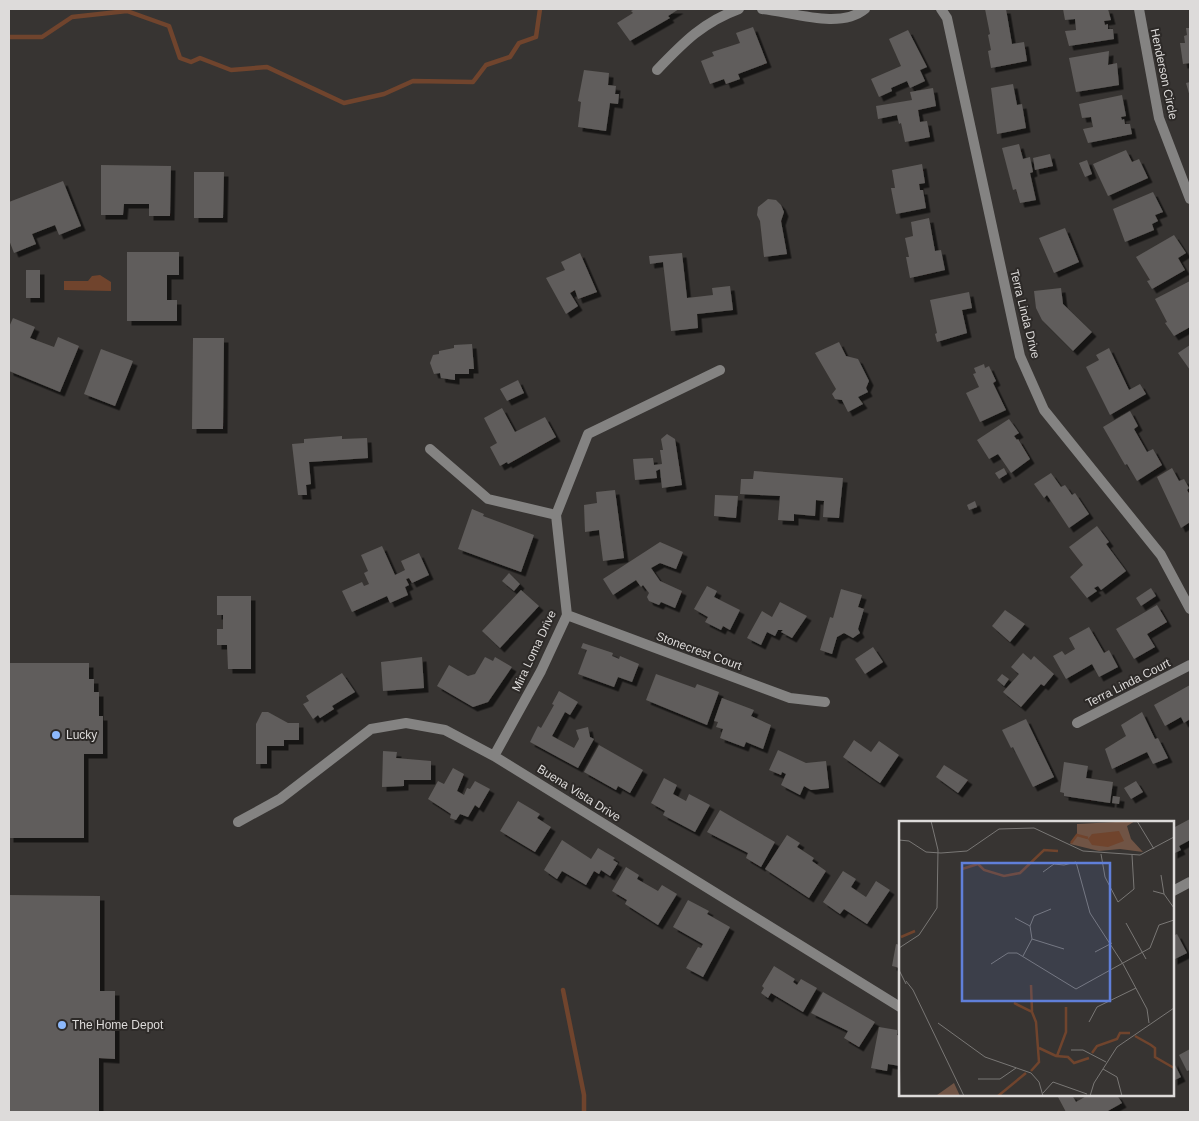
<svg xmlns="http://www.w3.org/2000/svg" width="1199" height="1121" font-family="Helvetica,sans-serif">
<style>
.water{fill:#70442d}
.lines{fill:none;stroke-linecap:round;stroke-linejoin:round}
.stream{stroke:#70442d;stroke-width:4.5}
.building{fill:#605d5b;filter:url(#shadow)}
.minor{stroke:#848382;stroke-width:10}
.poi-dot{fill:#8db9fc;stroke:#2d2a28;stroke-width:2}
.labels{text-anchor:middle;dominant-baseline:central;stroke-width:4;stroke-linejoin:round;paint-order:stroke}
.street-label{font-size:12px;fill:#dddbda;stroke:#2d2a28}
.poi-label{font-size:12px;fill:#dddbda;stroke:#2d2a28;text-anchor:start}
.inset-river{fill:none;stroke:#70442d;stroke-width:2.5}
.inset-road{fill:none;stroke:#797775;stroke-width:1}
.view{fill:#607fd9;fill-opacity:0.15;stroke:#607fd9;stroke-width:2.5}
.inset-edge{fill:none;stroke:#dddbda;stroke-width:2.5}
</style>
<defs>
<filter id="shadow"><feDropShadow dx="4.5" dy="4.5" stdDeviation="0" flood-color="#0009"/></filter>
</defs>
<rect width="100%" height="100%" fill="#373432"/>
<path class="water" d="M100 275 111 282V291L64 290V281H88L92 276Z"/>
<g class="lines">
<path class="stream" d="M9 37H42L72 17 127 11 169 26 180 58 191 62 200 58 231 70 267 67 344 103 384 94 413 81 473 82 486 65 510 57 519 43 536 37 540 9
M563 990 584 1095V1112"/>
</g>
<path class="building" d="M635 9H679L668 16 670 18 630 41 617 23 633 13 631 11Z
M985 9H1006L1012 44 1024 42 1027 61 991 68 988 51 991 50 988 35 990 34Z
M1063 9H1108L1111 20 1104 21 1105 25 1108 24V29H1113L1114 39 1069 46 1065 31 1076 30 1075 19 1065 20Z
M753 27 767 63 738 74 740 79 726 84 724 79 710 84 701 61 714 56 712 52 740 43 736 33Z
M1186 28H1190V63L1183 64 1180 43H1185L1184 36 1187 35Z
M908 30 927 67 920 70 925 81 910 88 907 81 891 88 892 91 879 97 871 79 901 66 889 39Z
M1109 51 1108 65 1117 63 1119 85 1076 92 1069 58Z
M584 70 609 73 608 85 616 86 615 94H619L618 104 610 103 606 131 578 127 581 102 578 101Z
M1190 82V97L1186 83Z
M1013 84 1017 105 1022 104 1026 128 997 134 991 88Z
M933 88 936 106 918 110 920 122 927 121 930 137 905 142 901 123 899 124 897 115 878 119 876 106 912 100 910 92Z
M1122 95 1126 116 1121 117 1122 120 1124 119 1125 124H1130L1132 134 1088 143 1083 129 1093 127 1091 117 1082 118 1079 104Z
M1019 144 1023 159 1030 157 1033 172 1030 173 1036 200 1020 203 1016 189 1013 190 1002 148Z
M1126 150 1132 162 1139 159 1148 178 1108 196 1093 164Z
M1050 154 1053 166 1035 170 1033 158Z
M1087 160 1092 174 1085 177 1079 163Z
M922 164 925 183 919 184 920 190H923L926 208 896 214 891 188H895L892 170Z
M101 165 171 166 170 216H149V204H124L123 215H101Z
M194 172H224L223 218H194Z
M63 181 81 226 59 235 55 225 32 234 36 244 14 253 9 240V202Z
M1153 192 1163 212 1155 215 1158 221 1152 224 1154 230 1125 242 1113 209Z
M768 199 776 200 781 205 784 212 781 221 787 254 764 257 760 221 757 215 758 207Z
M929 218 935 251 941 250 945 270 910 278 906 257H909L905 238 913 236 911 222Z
M1065 228 1079 262 1054 273 1039 238Z
M1174 235 1186 253 1178 258 1185 270 1152 289 1147 281 1150 280 1136 257Z
M127 252H179V275H167V300H177V321H127Z
M580 253 597 292 578 299 575 290 570 293 578 306 566 314 546 278 565 270 561 262Z
M682 253 687 298 713 295 712 288 730 286 733 310 697 314 698 328 671 331 663 262 650 264 649 256Z
M26 270H40V298H26Z
M1190 281V327L1174 336 1165 323 1167 322 1155 299Z
M1061 288 1063 304 1092 332 1073 351 1042 320 1036 308 1034 291Z
M969 292 972 308 962 310 967 333 937 342 935 334 937 333 930 300Z
M13 318 35 327 30 338 54 347 58 337 79 346 60 392 9 371V327Z
M193 338H224L223 429H192Z
M839 342 846 356 858 359 869 381 866 388 868 392 858 397 863 404 848 412 842 400 835 399 832 394 836 389 815 353Z
M472 344 474 369H469V374H455V380L441 378 440 373 434 374 430 363 433 355 439 354V351L454 348V345Z
M1190 345V370L1178 353Z
M1109 348 1129 390 1140 384 1146 394 1110 415 1086 367 1099 360 1096 355Z
M101 349 133 361 115 406 84 394Z
M984 364 985 368 989 366 996 381 993 383 1006 410 980 422 966 393 979 387 973 374 976 373 974 368Z
M518 380 524 393 507 401 500 389Z
M502 408 515 432 545 417 556 437 508 464 507 462 500 466 490 447 497 443 484 418Z
M1130 411 1138 426 1134 429 1147 452 1153 449 1162 465 1137 481 1127 464 1125 465 1103 427Z
M1009 419 1019 433 1014 436 1017 440 1018 439 1030 459 1011 473 998 454 989 459 977 440Z
M667 434 675 439 682 485 662 488 660 469 656 471 657 478 635 480 633 459 653 458 654 465 662 464 660 450H663L661 439Z
M342 436V439L367 438 368 458 309 462 311 484 306 485 307 495H298L292 444 304 443V439Z
M1004 468 1007 474 999 479 995 473Z
M1172 468 1179 481 1184 479 1189 488 1187 490 1190 495V522L1181 528 1157 477Z
M754 471 843 478 839 518 823 517 824 501 816 500 815 516 794 514V521L778 520 780 496 740 494 741 479H753Z
M1051 473 1061 487 1065 485 1072 495 1075 493 1089 514 1069 528 1047 495 1044 498 1034 484Z
M615 490 624 558 603 561 599 530 585 532 584 505 597 503 596 492Z
M715 495 738 496 736 518 714 516Z
M975 501 977 507 969 510 967 505Z
M472 509 484 514 483 516 534 535 521 572 458 549Z
M1097 526 1109 542 1106 544 1126 571 1101 590 1098 586 1094 588 1097 591 1087 598 1070 577 1083 565 1069 547Z
M660 542 683 552 676 569 660 563 651 568 660 581 682 591 675 608 661 602 659 605 649 601 647 597 649 593 643 585 641 587 636 580 613 595 603 579Z
M382 546 395 575 405 570 401 561 419 553 429 575 412 583 409 578 406 579 409 585 405 587 408 595 390 603 387 596 352 612 342 591 362 582 364 586 369 584 364 573 368 571 361 555Z
M509 573 520 584 514 591 502 581Z
M707 586 717 591 714 597 740 610 730 630 723 626 721 630 705 622 708 617 694 609Z
M1151 588 1156 596 1141 606 1136 598Z
M841 589 862 595 858 607 864 609 858 629 860 633 853 638 844 633 837 637 832 654 820 650 830 617 833 618Z
M521 590 539 606 500 648 482 631Z
M217 596H251V669H228L227 645H217V629H223V615H217Z
M780 602 807 616 792 638 781 632 783 630H778L775 636 767 632 761 645 747 638 762 611 772 617Z
M1157 605 1167 622 1147 634 1155 647 1134 659 1116 629Z
M1005 610 1025 624 1010 642 992 626Z
M1089 627 1104 653 1109 650 1118 667 1099 677 1092 664 1066 679 1053 656 1062 651 1065 655 1075 649 1069 638Z
M583 643 613 653 612 656 619 659 620 656 639 664 632 682 618 677 614 687 578 674 587 650 581 648Z
M873 647 883 662 865 674 855 659Z
M1023 653 1031 660 1034 656 1054 674 1044 686 1041 684 1021 707 1003 692 1019 674 1011 667Z
M422 657 424 688 383 691 381 662Z
M485 657 493 661 495 657 512 667 488 702 473 707 437 686 449 665 468 676 475 674Z
M9 663H89V679H94V692H99V716H103V754H84V838H9Z
M342 673 355 692 332 706 334 709 320 718 318 715 313 719 303 704 309 701 306 696Z
M656 674 695 688 697 684 719 692 707 725 646 700Z
M1002 674 1009 679 1004 686 997 680Z
M1190 685V719L1184 723 1181 717 1165 726 1154 705Z
M559 691 578 702 570 715 565 712 552 736 574 748 579 739 576 730 588 727 590 737 594 739 578 768 530 742 538 726 541 728 554 705 552 704Z
M722 698 754 710 751 716 771 725 763 749 746 742 744 747 720 738 723 729 716 727 718 722 714 721Z
M262 712H268L288 723H299V740H284V746H267V764H256V724Z
M1142 712 1155 739 1158 738 1168 758 1153 764 1147 752 1112 769 1105 749 1126 736 1121 725Z
M1026 719 1054 777 1033 787 1013 747 1011 748 1002 730Z
M854 740 871 752 879 741 899 755 880 783 843 757Z
M599 745 643 770 630 793 618 786 616 790 584 772Z
M778 750 806 763 826 761 829 788 811 790 804 786 800 795 781 785 786 774 782 772 781 775 769 770Z
M383 751 397 752 396 758 431 761V780H404V786L382 787Z
M1064 762 1088 766 1086 778 1113 782 1110 803 1064 796V793L1060 792Z
M944 765 968 780 958 793 936 777Z
M453 768 464 774 457 791 464 795 467 788 470 789 475 781 490 789 479 808 475 805 468 817 460 814 456 820 450 818 451 814 445 810 428 799 438 781 444 784Z
M664 778 677 785 673 794 686 801 689 794 710 805 695 832 663 815 665 811 651 803Z
M1136 781 1143 792 1131 799 1124 788Z
M1113 796 1120 797 1119 804 1112 803Z
M518 801 540 814 537 818 551 827 535 852 500 831Z
M720 810 775 842 761 867 746 858 748 853 707 832Z
M1190 819V840L1179 846 1181 850 1173 854V828Z
M787 835 800 843 797 847 814 858 812 861 826 871 809 898 765 869Z
M562 840 591 859 598 848 615 858 613 860 618 863 610 876 601 870 599 874 594 871 586 885 562 871 557 879 544 870Z
M626 867 639 875 637 879 658 891 662 885 677 894 658 925 625 904 627 900 612 891Z
M843 871 856 879 851 887 866 897 876 881 890 890 867 924 844 909 840 914 823 902Z
M9 895 100 896V991H115V1059L99 1058V1112H9Z
M688 900 709 911 707 914 730 927 703 977 686 968 698 947 701 948 703 944 673 927Z
M1177 934 1187 953 1173 960V936Z
M896 944 900 945V968L892 966Z
M774 966 795 979 793 982 797 985 801 979 817 988 803 1012 771 993 768 998 761 993 764 988 762 986Z
M823 992 875 1022 859 1047 844 1038 848 1031 811 1013Z
M879 1027 897 1030V1035L900 1036V1066L888 1064 887 1071 871 1068Z
M1190 1049V1070L1187 1071 1179 1055Z
M1173 1061 1181 1077 1173 1081Z
M1062 1095H1072L1076 1102 1088 1095H1117L1122 1103 1106 1112H1066L1058 1097Z"/>
<g class="lines">
<path class="minor" d="M762 9C792 12 840 30 865 9
M941 9 947 18 1020 356 1044 410 1161 555 1190 609
M1139 9 1159 118 1190 199
M657 70C683 43 703 22 739 9
M430 449 488 499 556 515
M567 615 790 698 825 702
M1077 723 1190 665
M494 756 541 671 567 615 556 515 588 434 720 370
M238 822 280 799 371 729 406 723 445 730 494 756 900 1007
M1173 891 1190 882"/>
</g>
<g class="poi-dot">
<circle cx="56" cy="735" r="5"/>
<circle cx="62" cy="1025" r="5"/>
</g>
<g class="labels">
<g class="street-label">
<text transform="translate(1164 74) rotate(78)">Henderson Circle</text>
<text transform="translate(1025 314) rotate(76)">Terra Linda Drive</text>
<text transform="translate(534 651) rotate(-65)">Mira Loma Drive</text>
<text transform="translate(699 651) rotate(20)">Stonecrest Court</text>
<text transform="translate(1128 683) rotate(-27)">Terra Linda Court</text>
<text transform="translate(579 793) rotate(32)">Buena Vista Drive</text>
</g>
<g class="poi-label">
<text x="66" y="735">Lucky</text>
<text x="72" y="1025">The Home Depot</text>
</g>
</g>
<g transform="translate(899 821)">
<rect width="275" height="275" fill="#373432"/>
<path d="M236 0 228 5 232 18 244 31 221 28 200 30 171 23 178 13V3ZM55 262 61 275 38 274Z" fill="#705445"/>
<path d="M220 10 225 20 209 26 193 24 189 18 193 13Z" fill="#70442d"/>
<path class="inset-river" d="M172 22 178 14 189 17M63 48 79 43 85 49 105 55 121 52 145 29 159 30M2 116 16 110M132 164 133 190M115 182 133 191 137 201 140 241 132 250M236 215 252 224 256 227V236L275 247M140 227 157 235 169 236 175 242 190 237M193 232 198 225 218 218 221 212H231M158 235 167 211V186M99 275 127 252"/>
<path class="inset-road" d="M238 0 255 28M0 19 10 20 27 31 42 32 68 30 100 8 135 7 184 30 241 34 275 16M202 33 206 56 219 81 235 68 233 34M144 51 155 43 165 44 177 41 191 92 224 143 248 188 250 202M262 54 265 73M254 70 265 73 275 87M116 97 131 105M227 102 247 138M133 118 165 128M0 127 20 114 38 87 39 29 32 0M196 131 213 122M124 135 133 118 131 105 135 95 152 88M92 143 109 132H118L177 168 251 127 260 104 275 99M0 149 7 163M7 160 14 169 65 275M190 201 198 186 237 167M39 202 86 236 132 252 140 261 144 275M0 223 1 275M172 229H184L207 241M204 248 218 256 223 275M79 258H101L117 247M144 272 154 261 188 273M191 275 195 262 218 226 275 187"/>
<path class="view" d="M63 42H211V180H63Z"/>
<rect width="275" height="275" class="inset-edge"/>
</g>
<rect width="1199" height="1121" fill="none" stroke="#dddbda" stroke-width="20"/>
</svg>
